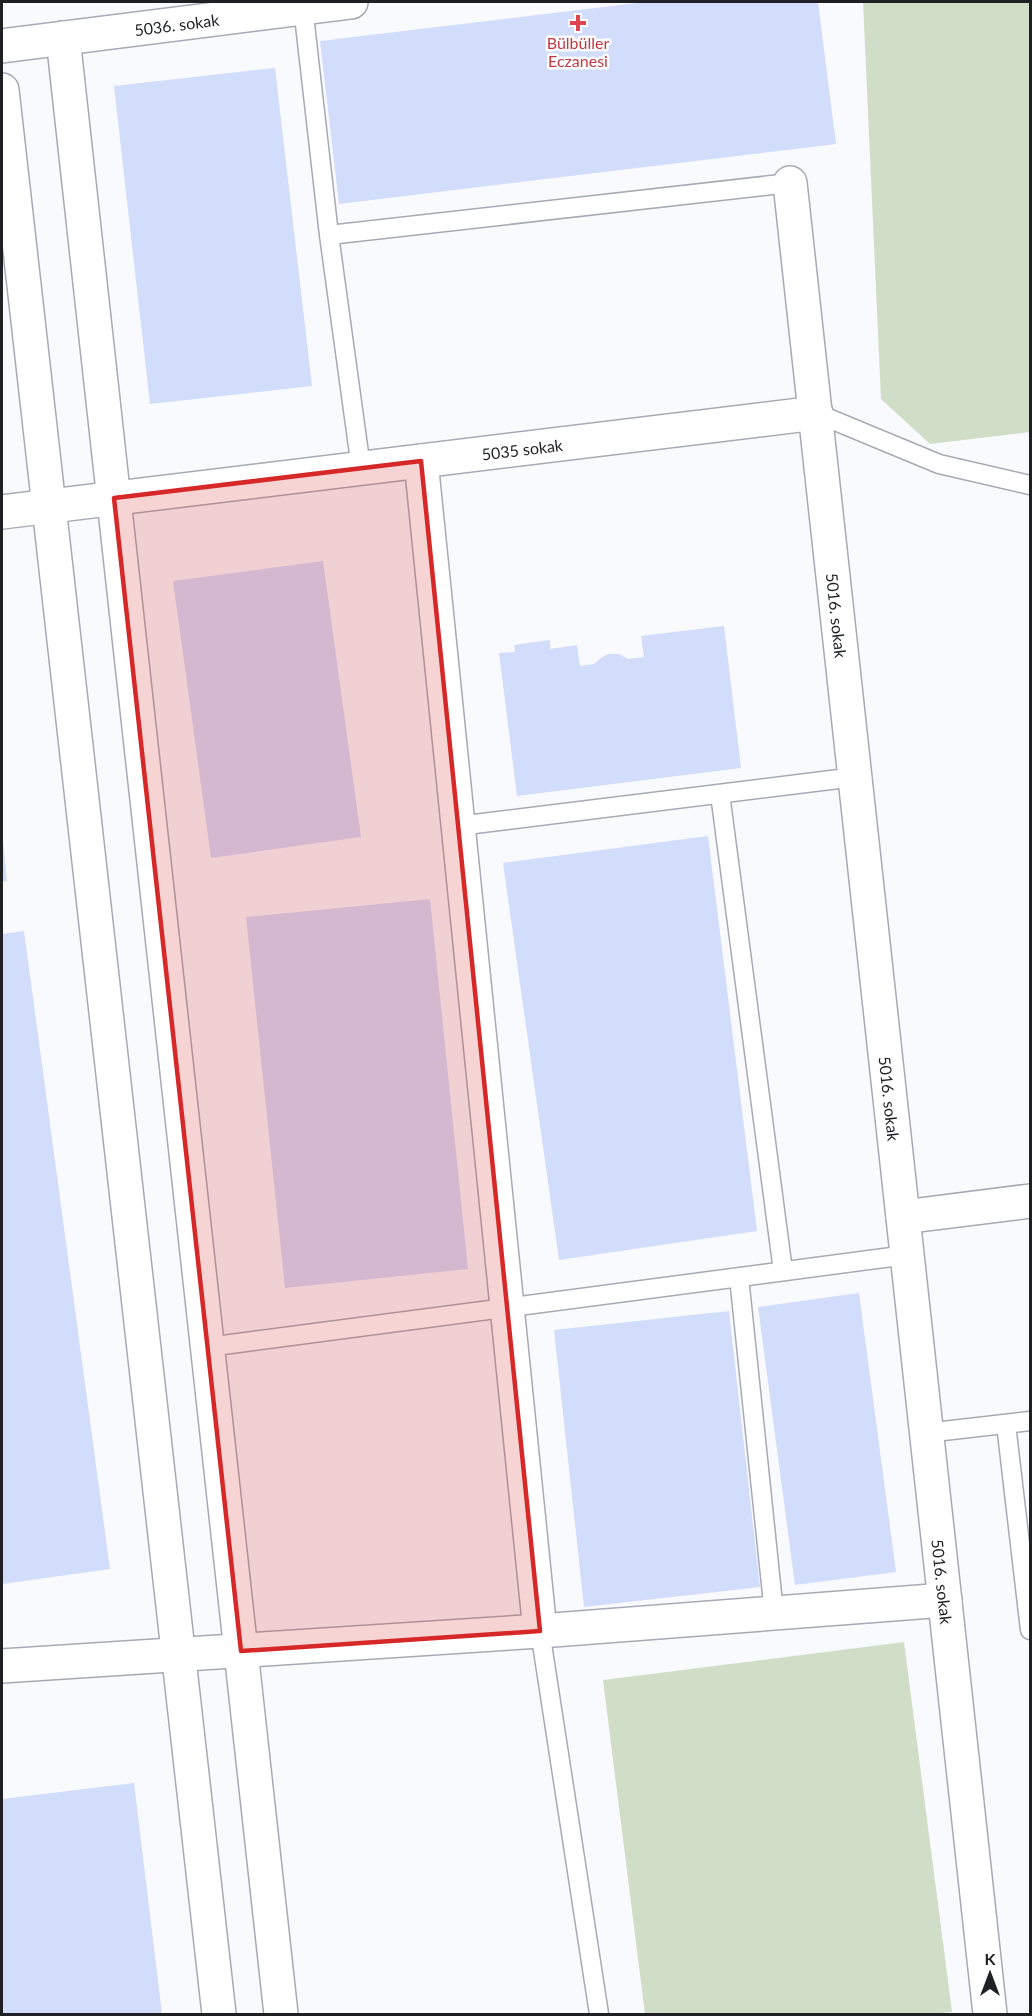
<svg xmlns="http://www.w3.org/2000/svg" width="1032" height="2016" font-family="Lato,sans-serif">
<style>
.green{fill:#d1dec7}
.building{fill:#d2ddfb}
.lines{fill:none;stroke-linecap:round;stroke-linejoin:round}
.service-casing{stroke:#a7aab4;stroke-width:21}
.minor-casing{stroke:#a7aab4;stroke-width:36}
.secondary-casing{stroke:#a7aab4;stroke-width:36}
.service{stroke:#fff;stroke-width:18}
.minor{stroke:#fff;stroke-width:33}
.secondary{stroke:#fff;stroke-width:33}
.marked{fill:#d62828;fill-opacity:0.2;stroke:#d62828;stroke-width:4.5;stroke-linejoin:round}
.health-dot{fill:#e0444e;stroke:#fff;stroke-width:2}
.labels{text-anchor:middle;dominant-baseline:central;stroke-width:5;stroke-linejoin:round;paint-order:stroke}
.street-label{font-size:16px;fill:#1e2023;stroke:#fff}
.health-label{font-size:16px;fill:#be3a42;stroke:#fff}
</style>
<rect width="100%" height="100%" fill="#f8fafe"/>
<path class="green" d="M863 2H1030V432L930 444 881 399Z
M904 1642 952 2012 931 2014H645L603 1680Z"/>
<path class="building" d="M645 2H818L836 144 339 204 320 41Z
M275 68 312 386 150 404 114 86Z
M323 561 361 837 211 858 173 581Z
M724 626 741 768 517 796 499 653 515 652 514 645 550 640V649L577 645 580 666 594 664 601 658 608 654H619L628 659 644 657 641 636Z
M708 836 757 1231 559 1260 503 863Z
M2 841H3L7 881 2 882Z
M430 899 468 1269 285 1288 246 917Z
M24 931 110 1569 2 1584V934Z
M859 1293 896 1572 795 1585 758 1307Z
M729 1311 760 1587 584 1607 554 1330Z
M134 1783 162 2014H2V1799Z"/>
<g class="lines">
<defs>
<path id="service" d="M303 7 329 235 361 468
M329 235 790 183
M816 413 939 464 1030 485
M720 794 783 1271
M458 826 855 777
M739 1277 774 1613
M208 1347 907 1255
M1006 1424 1030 1630
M926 1433 1030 1421
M540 1631 599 2014"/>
<g id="minor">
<path d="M63 38 281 2014"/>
<path d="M2 90 219 2014"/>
<path id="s1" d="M790 183 990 2014"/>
<path d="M421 461 540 1631"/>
<path id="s2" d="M2 512 816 413"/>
<path d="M903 1217 1030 1201"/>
<path d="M2 1666 540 1631 945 1600"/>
</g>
<g id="secondary">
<path id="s3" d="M2 46 351 2"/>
</g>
</defs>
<use href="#service" class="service-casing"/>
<use href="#minor" class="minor-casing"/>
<use href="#secondary" class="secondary-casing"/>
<use href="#service" class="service"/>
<use href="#minor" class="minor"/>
<use href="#secondary" class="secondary"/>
</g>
<path class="marked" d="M421 461 540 1631 241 1651 114 498Z"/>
<path class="health-dot" d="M575 14h6v6h6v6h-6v6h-6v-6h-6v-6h6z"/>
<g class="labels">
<g class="street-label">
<text stroke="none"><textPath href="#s3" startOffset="176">5036. sokak</textPath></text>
<text stroke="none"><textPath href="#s2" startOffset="524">5035 sokak</textPath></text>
<text stroke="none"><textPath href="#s1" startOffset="435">5016. sokak</textPath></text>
<text stroke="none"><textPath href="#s1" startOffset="921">5016. sokak</textPath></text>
<text stroke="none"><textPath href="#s1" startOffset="1407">5016. sokak</textPath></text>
</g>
<g class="health-label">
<text x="578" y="42">Bülbüller<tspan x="578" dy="18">Eczanesi</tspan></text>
</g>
</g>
<rect width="1032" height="2016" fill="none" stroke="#1e2023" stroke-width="6"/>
<g transform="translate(990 1974)" stroke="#ffffff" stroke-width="4.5" paint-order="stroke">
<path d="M0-4.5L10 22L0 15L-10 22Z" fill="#1e2023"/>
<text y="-9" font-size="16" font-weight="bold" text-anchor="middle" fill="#1e2023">K</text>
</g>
</svg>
